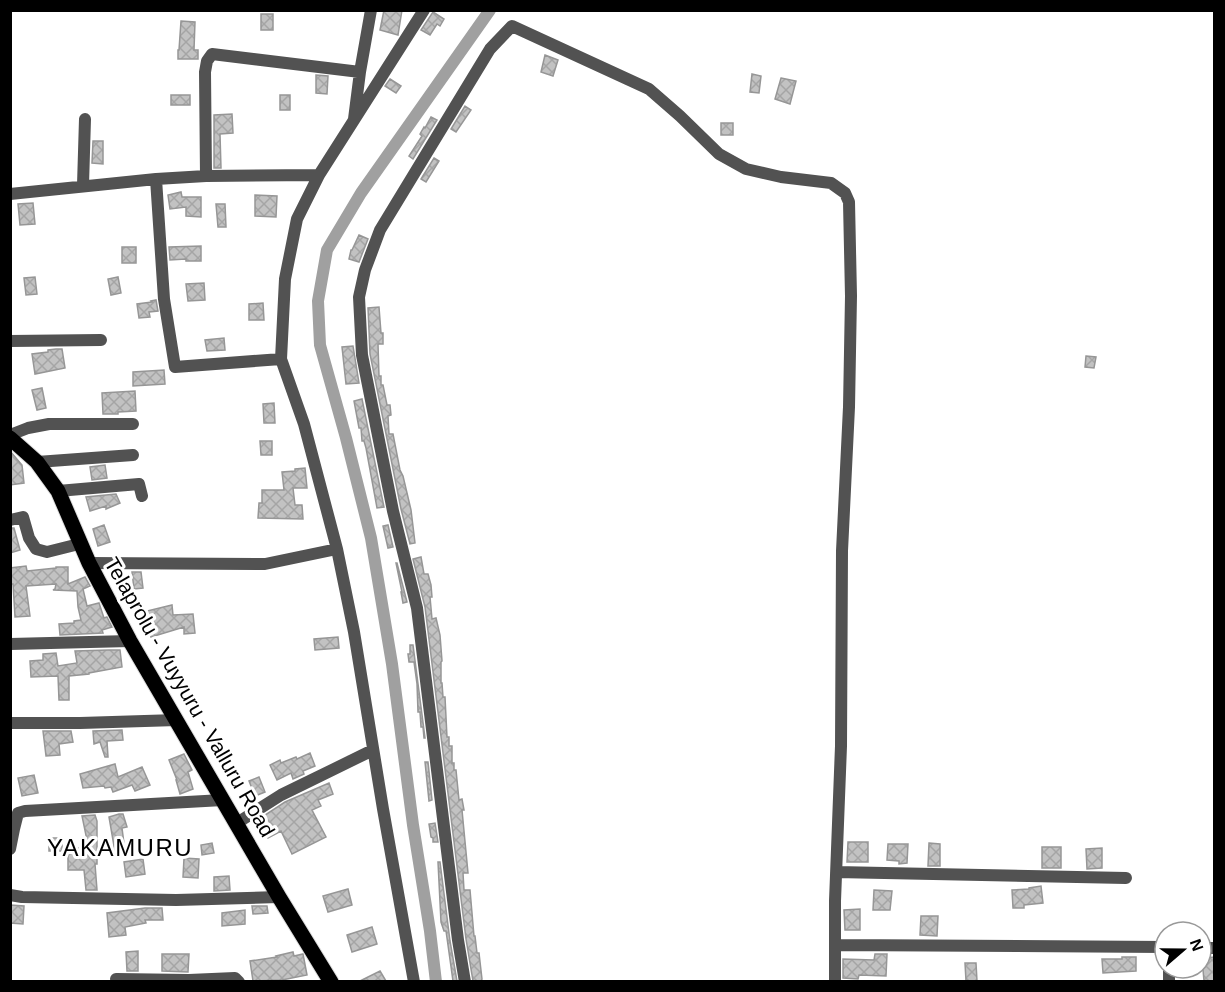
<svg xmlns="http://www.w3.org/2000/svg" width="1225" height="992" font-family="Arial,sans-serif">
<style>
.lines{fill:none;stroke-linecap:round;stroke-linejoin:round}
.canal{stroke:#a0a0a0;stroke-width:12}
.building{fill:url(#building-cross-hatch);stroke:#969696;stroke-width:1.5}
.major-casing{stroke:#dbdbdb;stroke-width:17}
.minor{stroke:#525252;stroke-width:12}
.major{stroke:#000;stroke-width:15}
.labels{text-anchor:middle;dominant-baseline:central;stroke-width:6;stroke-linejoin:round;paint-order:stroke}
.street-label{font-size:21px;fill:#000;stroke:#fff}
.quarter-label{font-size:24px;letter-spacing:1.5px;fill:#000;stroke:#fff}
</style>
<defs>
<pattern id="building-cross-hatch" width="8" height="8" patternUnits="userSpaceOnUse" patternTransform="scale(1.5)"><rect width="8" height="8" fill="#c2c2c2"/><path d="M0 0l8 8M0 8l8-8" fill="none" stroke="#a5a5a5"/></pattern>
</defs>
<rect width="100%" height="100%" fill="#fff"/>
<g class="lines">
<path class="canal" d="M436 982 430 931 413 825 392 664 371 538 346 438 320 345 318 301 327 250 361 193 490 10"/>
</g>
<path class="building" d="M384 10H402L398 35 380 30Z
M433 12 444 19 440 26 437 24 430 35 421 30Z
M261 14H273V30H261Z
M181 21 195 22 194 50H198V59H178V50H179Z
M545 55 558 60 553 76 541 72Z
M752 74 761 76 759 93 750 92Z
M316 75 328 76 327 94 316 93Z
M781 78 796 81 790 104 775 99Z
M390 79 401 86 396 93 385 86Z
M171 95H190V105H171Z
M280 95H290V110H280Z
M465 106 471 110 456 132 451 129Z
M232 114 233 133 220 134 221 168H214V115Z
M431 117 437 120 413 159 409 156 422 136 420 134 424 127 425 128Z
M721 123H733V135H721Z
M93 141H103V164L92 163Z
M434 158 439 161 426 182 421 179Z
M181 192 182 197H201V217L186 216V207L170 209 168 195Z
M255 195 277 196 276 217 255 216Z
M33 203 35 224 20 225 18 204Z
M216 204H225L226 227H218Z
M359 235 368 239 359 262 349 259 351 250H352Z
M201 246V261H186V259L170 260 169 247Z
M122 247H136V263H122Z
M35 277 37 294 26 295 24 278Z
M118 277 121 293 111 295 108 279Z
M204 283 205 300 188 301 186 284Z
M156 300 158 311 149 312 150 317 139 318 137 304 152 302 151 301Z
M263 303 264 320H249V304Z
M379 307 381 333H383V344H378L379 376H381V385H383L387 405H390L391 415 388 416 389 434H393L400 470 403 476 411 510 415 543 410 544 401 509 370 354 368 308Z
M224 338 225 350 207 351 205 340Z
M353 346 359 383 346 384 342 347Z
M56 349H62L65 368 35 374 32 354 48 352V350Z
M1086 356 1096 357 1094 368 1085 367Z
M164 370 165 384 133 386V372Z
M42 388 46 408 37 410 32 390Z
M135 391 136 411 118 412V414H103L102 393Z
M362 399 384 507 377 508 366 448 364 441H362L361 428H359L354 401Z
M274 403 275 423H264L263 404Z
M260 441H272V455H261Z
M10 451 22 465 24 483 10 485Z
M105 465 107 478 92 480 90 467Z
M305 468 307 488H293L295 505H302L303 519 258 518 259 503H262V490H284L282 472 295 471V469Z
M116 494 120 503 106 509V506L90 511 86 497Z
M104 525 110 542 98 546 93 529Z
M388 525 393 547 388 548 383 526Z
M10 528H14L20 550 10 553Z
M421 557 424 574H428L431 585 432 597H430L432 619 436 618 440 635 442 661 441 662V683H442L443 697H445L447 737H449V746H452V763H454V770H456L459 800 462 799 464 810H462L468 873H463L464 890H470L474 936H475L477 953H479L482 979 481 981H473L466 939 425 607 413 559Z
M396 563H397L407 602 403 603 401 592H402Z
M26 566 27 571 56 568V567H68V584L85 577 90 586 83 589 87 606 99 603 104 618 107 617 112 627 102 630 103 633 60 635 59 624 74 623V621L81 620 78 607 77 591 53 590 55 589 56 584 26 586 30 616 15 617 13 584H10V568Z
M132 572H141L143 588 134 589Z
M172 605 173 615 193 614 195 633 184 634V627L151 637 147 621 149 620 147 611Z
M338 637 339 648 315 650 314 639Z
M410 645H413L425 738H424L423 727H421L420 712H418L417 684 414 662H409L408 654H410Z
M109 650H120L122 667 89 673V674L69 676V700H59L58 676 31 677 30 661 43 660V654L56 653 58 666 77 663 75 651Z
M122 730 123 740 107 741 108 757H105L100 742 94 744 93 731Z
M43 731H71L73 742 59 744 60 755 46 756Z
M310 753 315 766 303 771 304 774 293 779 291 773 277 780 270 765 280 760 281 763 296 757 297 759Z
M184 754 192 770 188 772 193 789 180 794 176 780H177L169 760Z
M425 762H428L432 800 429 801Z
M115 764 118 777 142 767 150 785 135 791 132 785 113 792 111 787 105 788 104 786 83 788 80 774Z
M34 775 38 793 22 796 18 778Z
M259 777 265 792 255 796 249 781Z
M329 783 333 794 318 800 321 806 312 810 326 837 292 854 281 831 268 838 259 819 285 802Z
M119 814H123L127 827 122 828 125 851 115 852 109 817Z
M95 815 97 821V864H95L97 890H86L84 870H68V848H82V845H88L82 816Z
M435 823 438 842H433V838L431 837 429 824Z
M49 838H62V851H49Z
M848 842H868V862H847Z
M212 843 214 853 202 855 201 845Z
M929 843 940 844V866H928Z
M888 844H908L907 863 899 864V861L887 860Z
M1042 847H1061V868H1042Z
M1102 848V868L1087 869 1086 849Z
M184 858 199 859 198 878 183 877Z
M143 859 145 874 126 877 124 862Z
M438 862H440L450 941 457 981H453L447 938 446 931H444L441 922Z
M229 876 230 890 214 891V877Z
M1041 886 1043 903 1024 905V908H1013L1012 890 1029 889V888Z
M348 889 352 905 328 912 323 896Z
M874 890 892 891 890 910H873Z
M10 905 24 906 23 924 10 923Z
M252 906H267L268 913 253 914Z
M145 908H162L163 920H145L146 923 125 927 126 935 109 937 107 913Z
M860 909V930H845L844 910Z
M245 910V924L222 926V913Z
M921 916H938L937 936 920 935Z
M372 927 377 944 352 952 347 935Z
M138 951V971H127L126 952Z
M293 952 294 956 303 954 307 975 282 980 253 981 250 961 277 957 276 956Z
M162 954H189L188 972 162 971Z
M875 954H887L886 976 859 975 858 979 843 978V959L874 960Z
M1122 957H1136V971L1103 973 1102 959H1122Z
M1215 957V981H1204L1202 958Z
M965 963H976L977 981H966Z
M380 971 386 981H360Z"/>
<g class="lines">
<defs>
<path id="major" d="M10 438 37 462 58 491 89 563 130 641 279 897 331 982"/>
</defs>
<use href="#major" class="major-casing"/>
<path class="minor" d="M354 119 360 72 371 10
M206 176 205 72 207 61 212 54 360 72
M156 179 164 299 175 367 281 359
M83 185 85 119
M10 194 156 179 206 176 319 175
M10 341 101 340
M10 435 28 428 49 424H133
M37 462 133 455
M58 491 139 484 142 496
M10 520 23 517 29 538 36 549 47 552 79 544
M89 563 265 564 337 549
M10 644 130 641
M10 723H80L177 720
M237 823 281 795 373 750
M10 849 14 829 18 813 25 811 223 800
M836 872 1126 878
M10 895 22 897 176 900 279 897
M835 945 1165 947
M1201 948H1214
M1169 968V982
M116 979 189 980 235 978 239 982
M414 982 383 809 354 632 337 549 304 424 281 359 285 279 297 219 319 175 424 10
M465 982 458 940 417 608 393 511 362 355 359 297 365 270 380 230 490 49 512 26 649 89 680 116 719 154 746 169 781 177 831 183 845 193 849 202 851 296 849 407 842 551 841 746 835 901V982"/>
<use href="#major" class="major"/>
</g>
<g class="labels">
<g class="street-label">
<text transform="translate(190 697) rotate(60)">Telaprolu - Vuyyuru - Valluru Road</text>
</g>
<g class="quarter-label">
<text x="120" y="847">YAKAMURU</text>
</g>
</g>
<rect width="1225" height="992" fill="none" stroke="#000000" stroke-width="24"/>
<g transform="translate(1183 950) rotate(70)"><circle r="28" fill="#ffffff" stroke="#999999" stroke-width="1.5"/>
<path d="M0-4.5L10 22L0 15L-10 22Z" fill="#000000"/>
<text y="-9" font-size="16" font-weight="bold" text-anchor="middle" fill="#000000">N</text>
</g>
</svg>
